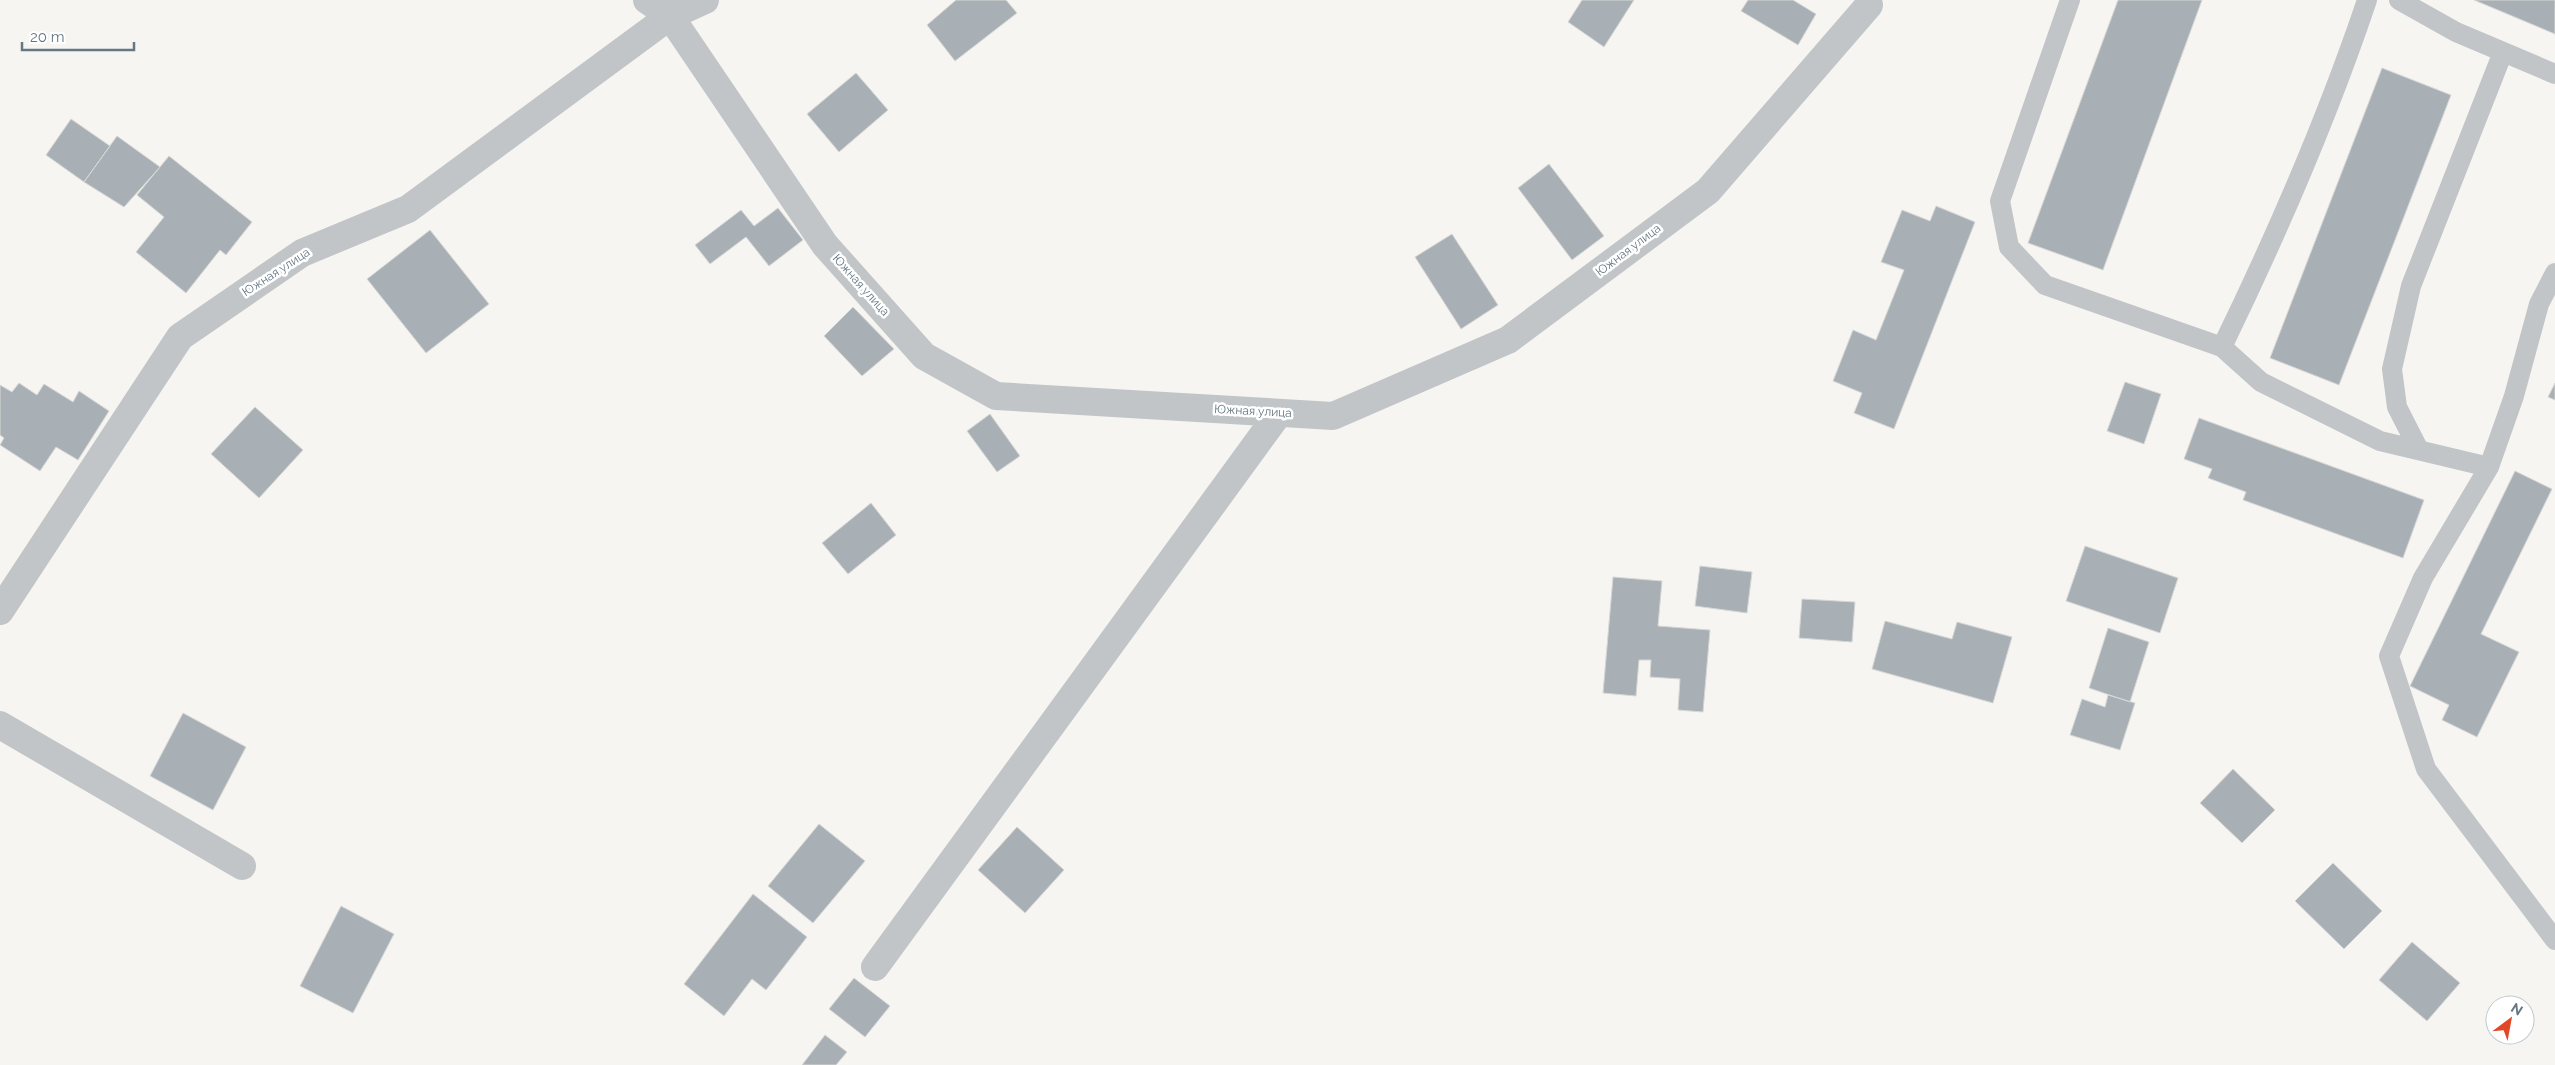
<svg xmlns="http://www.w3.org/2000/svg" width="2555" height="1065" font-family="Raleway,sans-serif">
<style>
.building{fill:#a8b0b5;stroke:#d7d7d5}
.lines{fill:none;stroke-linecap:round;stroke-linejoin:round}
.lane{stroke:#c1c5c8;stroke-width:20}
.street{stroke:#c1c5c8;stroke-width:28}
.labels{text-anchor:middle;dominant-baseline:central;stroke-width:5;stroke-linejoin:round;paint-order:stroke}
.street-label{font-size:12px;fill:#657783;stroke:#fff}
</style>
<rect width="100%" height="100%" fill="#f6f5f2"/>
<path class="building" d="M956 0H1006L1017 13 955 61 927 25Z
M1582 0H1634L1604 47 1568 22Z
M1748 0H1793L1816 14 1798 45 1741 11Z
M2118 0H2202L2103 270 2028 243Z
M2474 0H2555V34Z
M2382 68 2451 95 2339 385 2270 358Z
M856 73 888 110 839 152 807 114Z
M71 119 110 146 84 182 46 155Z
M117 136 160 167 124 207 84 182Z
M169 156 252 222 226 255 220 250 186 293 136 252 164 217 137 195Z
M1549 164 1604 236 1572 260 1518 188Z
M1936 206 1975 222 1894 429 1854 413 1862 393 1833 381 1853 330 1876 340 1904 270 1881 262 1902 210 1930 221Z
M778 208 803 240 769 266 746 237 710 264 695 245 741 210 754 226Z
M430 230 489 304 426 353 367 279Z
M1452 234 1498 305 1461 329 1415 257Z
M853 307 894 349 862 376 824 336Z
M2125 382 2161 394 2144 444 2107 431Z
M19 383 37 395 44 384 73 402 79 391 109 411 78 460 56 447 40 471 0 445 4 438 0 435V385L12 392Z
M2555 383V400L2548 397Z
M255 407 303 450 259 498 211 454Z
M990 414 1020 456 997 472 967 431Z
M2199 418 2424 500 2403 558 2243 500 2246 492 2208 478 2212 469 2184 459Z
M2515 471 2552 489 2481 634 2519 652 2477 737 2442 720 2449 705 2410 686Z
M871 503 896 535 848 574 822 543Z
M2085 546 2178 578 2160 633 2066 601Z
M1700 566 1752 572 1747 613 1695 606Z
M1613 577 1662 581 1658 626 1710 630 1703 712 1678 710 1680 679 1650 677 1651 660H1639L1636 696 1603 693Z
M1802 599 1855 602 1852 642 1799 638Z
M1885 621 1952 639 1957 622 2012 637 1993 703 1872 669Z
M2108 628 2149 642 2130 702 2089 688Z
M2108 695 2135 703 2120 750 2070 735 2082 699 2105 707Z
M183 713 246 747 213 810 150 776Z
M2233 769 2275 810 2242 843 2200 803Z
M819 824 865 861 813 923 768 886Z
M1017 827 1064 870 1025 913 978 870Z
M2333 863 2382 911 2344 949 2295 901Z
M753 894 807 937 766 990 752 979 724 1016 684 984Z
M341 906 394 934 353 1013 300 986Z
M2412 942 2460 983 2427 1021 2379 980Z
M854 978 890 1006 865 1037 829 1009Z
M825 1035 847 1052 836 1065H802Z"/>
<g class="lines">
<path class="lane" d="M2070 0 2000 201 2009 247 2045 285 2222 347 2261 382 2380 441 2489 467
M2399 0 2456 32 2555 74
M2555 273 2539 304 2514 396 2489 467 2423 578 2389 656 2426 769 2555 940
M2222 347C2277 234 2327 119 2367 0
M2419 450 2397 407 2392 369 2411 286 2503 52"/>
<path class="street" d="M647 0 670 16 825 245 924 356 996 396 1333 416 1508 340 1708 191 1869 5
M0 611 180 337 302 253 408 209 670 16 705 0
M0 725 242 866
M875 967 1279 413"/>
</g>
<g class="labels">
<g class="street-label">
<text transform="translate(1628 250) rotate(-37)">Южная улица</text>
<text transform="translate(276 272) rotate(-33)">Южная улица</text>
<text transform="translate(861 285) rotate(48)">Южная улица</text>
<text transform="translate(1253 411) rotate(3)">Южная улица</text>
</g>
</g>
<g transform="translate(2510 1020) rotate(32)"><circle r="24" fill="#ffffff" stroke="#c1c9cd"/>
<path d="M0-4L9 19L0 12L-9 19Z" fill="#e14827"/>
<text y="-8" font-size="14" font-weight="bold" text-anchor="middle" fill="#657783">N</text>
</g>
<path d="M22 42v8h112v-8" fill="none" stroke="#657783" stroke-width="2.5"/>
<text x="30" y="42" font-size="15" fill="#657783" stroke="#ffffff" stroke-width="4" paint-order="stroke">20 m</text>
</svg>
